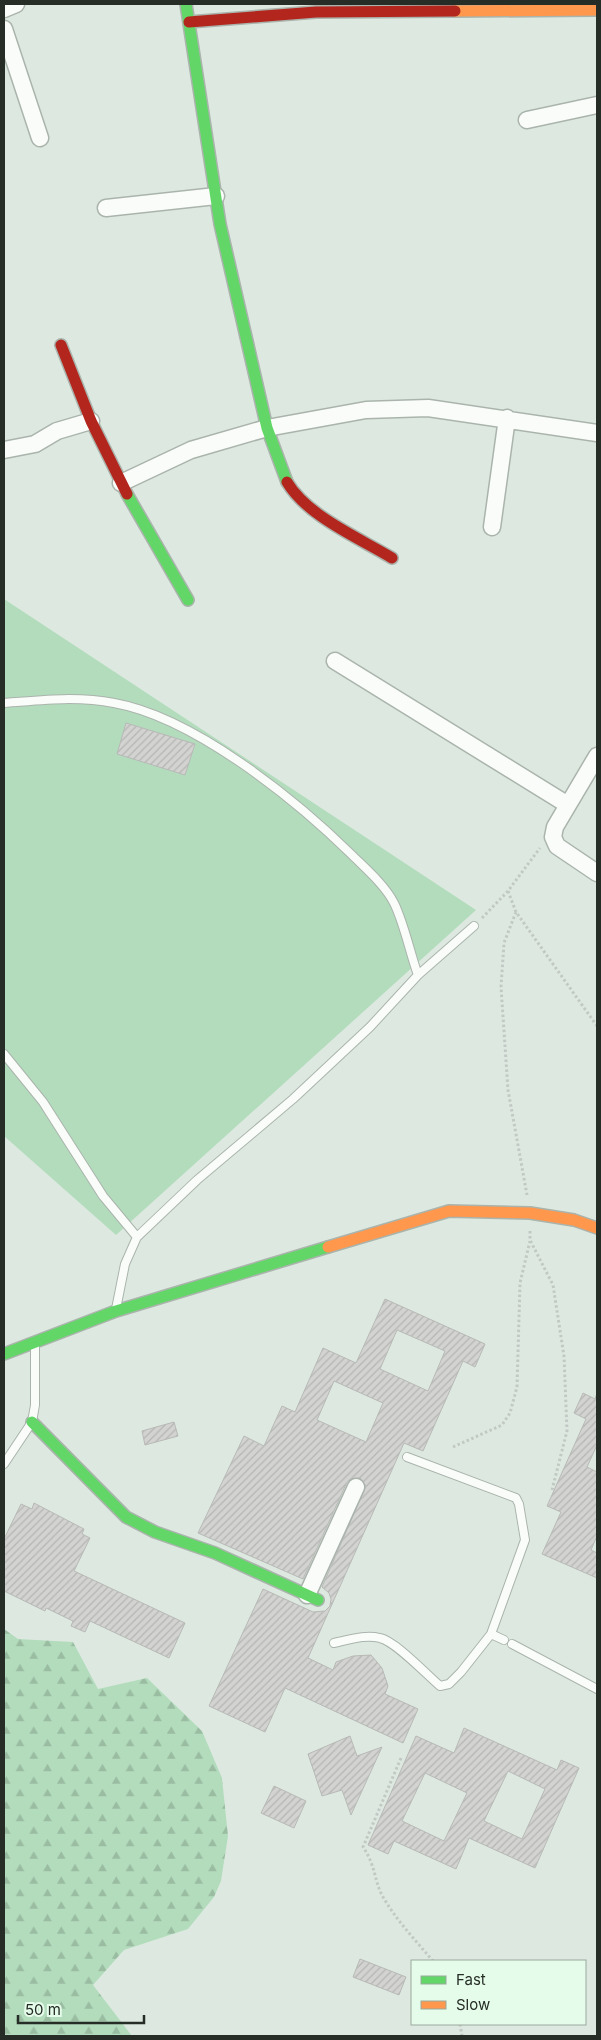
<svg xmlns="http://www.w3.org/2000/svg" width="601" height="2040" font-family="Inter,sans-serif">
<style>
.forest{fill:url(#forest-firs)}
.garden{fill:#b3dcbd}
.building{fill:url(#building-hatch);stroke:#b8b9b7;fill-rule:evenodd}
.lines{fill:none;stroke-linecap:round;stroke-linejoin:round}
.lane-casing{stroke:#aab4ac;stroke-width:10}
.street-casing{stroke:#aab4ac;stroke-width:19}
.fast-casing{stroke:#aab4ac;stroke-width:14}
.slow-casing{stroke:#aab4ac;stroke-width:14}
.jam-casing{stroke:#aab4ac;stroke-width:14}
.path{stroke:#c2c8c4;stroke-width:3;stroke-dasharray:2.5 2.5;stroke-linecap:butt}
.lane{stroke:#fafcfa;stroke-width:8}
.street{stroke:#fafcfa;stroke-width:16}
.fast{stroke:#63d668;stroke-width:11}
.slow{stroke:#ff974d;stroke-width:11}
.jam{stroke:#b3261e;stroke-width:11}
</style>
<defs>
<pattern id="forest-firs" width="22" height="20" patternUnits="userSpaceOnUse" patternTransform="scale(1.25)"><rect width="22" height="20" fill="#b3dcbd"/><path d="M5 1l3.5 6h-7zM16 11l3.5 6h-7z" fill="#9abda2"/></pattern>
<pattern id="building-hatch" width="6" height="6" patternUnits="userSpaceOnUse" patternTransform="scale(1.25)"><rect width="6" height="6" fill="#d3d4d2"/><path d="M-1 1l2-2M0 6l6-6M5 7l2-2" fill="none" stroke="#b5b6b4"/></pattern>
</defs>
<rect width="100%" height="100%" fill="#dde9e0"/>
<path class="forest" d="M4 1629 18 1639 73 1642 98 1689 147 1678 202 1731 222 1778 228 1836 221 1881 214 1897 188 1929 124 1950 93 1985 132 2036H4Z"/>
<path class="garden" d="M4 599 476 910 116 1235 4 1136Z"/>
<path class="building" d="M126 723 195 744 185 775 117 754Z
M385 1299 485 1344 475 1367 463 1361 423 1451 404 1443 308 1658 333 1670 336 1662 353 1656 371 1655 382 1668 388 1686 385 1694 418 1709 403 1743 285 1688 265 1732 209 1706 263 1589 313 1612 325 1611 330 1606 331 1599 329 1593 322 1587 366 1486 360 1478 351 1479 347 1482 303 1579 198 1533 244 1436 264 1446 282 1406 295 1412 323 1348 356 1363ZM397 1330 445 1351 428 1391 380 1369ZM334 1381 383 1403 366 1442 317 1420Z
M583 1393 595 1399 597 1393V1445L587 1467 597 1472V1536L591 1550 597 1553V1578L542 1554 561 1512 547 1506 586 1419 574 1413Z
M174 1422 178 1436 145 1445 142 1431Z
M34 1503 84 1529 82 1534 90 1538 74 1571 185 1623 169 1658 90 1621 85 1632 71 1626 73 1621 46 1608 45 1611 4 1591V1539L21 1504 32 1509Z
M464 1728 557 1770 561 1760 579 1768 535 1868 469 1838 456 1869 394 1841 388 1854 368 1845 416 1736 454 1753ZM508 1771 545 1789 522 1839 484 1821ZM425 1773 467 1793 444 1841 402 1821Z
M350 1736 357 1756 382 1747 351 1815 342 1790 322 1796 308 1754Z
M274 1786 306 1801 294 1828 261 1813Z
M360 1959 406 1977 399 1995 353 1977Z"/>
<g class="lines">
<defs>
<path id="lane" d="M4 703C40 700 78 696 114 703 193 717 294 798 351 854 365 868 385 885 394 903 404 923 410 953 418 975
M4 1054 43 1102 103 1196 137 1237
M116 1309 125 1264 137 1237 197 1180 293 1099 370 1027 418 975 474 926
M4 1464 32 1422 35 1405V1345
M491 1634 504 1640
M334 1643C349 1640 365 1634 380 1638 395 1641 426 1674 440 1686L449 1684 461 1672 491 1634 525 1540 519 1504 516 1498 407 1457
M512 1644 597 1689"/>
<path id="street" d="M4 9 16 4
M4 29 40 138
M527 120 597 105
M106 208 216 196
M4 450 35 444 57 431 91 421
M121 483 191 450 267 428 366 410 428 408 597 433
M492 527 507 418
M335 661 568 805
M597 756 555 827 553 837 557 846 597 873
M307 1595 356 1487"/>
<path id="fast" d="M186 4 220 224 267 428 287 482
M127 494 188 600
M4 1354 116 1311 328 1247
M32 1422 126 1517 155 1532 215 1553 318 1600"/>
<path id="slow" d="M455 11 597 10
M328 1247 449 1211 530 1213 574 1220 597 1228"/>
<path id="jam" d="M189 22 316 12 455 11
M61 345 91 421 127 494
M287 482C307 516 359 538 392 558"/>
</defs>
<use href="#lane" class="lane-casing"/>
<use href="#street" class="street-casing"/>
<use href="#fast" class="fast-casing"/>
<use href="#slow" class="slow-casing"/>
<use href="#jam" class="jam-casing"/>
<path class="path" d="M508 891 516 912 597 1026
M516 912 504 943 501 987 508 1090 527 1195
M482 918 508 891 540 848
M530 1231V1240L553 1285 564 1356 567 1431 552 1490
M453 1447 502 1425 510 1413 517 1387 520 1283 530 1241
M401 1758 363 1847C376 1866 374 1881 383 1897 397 1921 416 1941 433 1961
M460 2024 462 2036"/>
<use href="#lane" class="lane"/>
<use href="#street" class="street"/>
<use href="#fast" class="fast"/>
<use href="#slow" class="slow"/>
<use href="#jam" class="jam"/>
</g>
<rect width="601" height="2040" fill="none" stroke="#252d26" stroke-width="10"/>
<rect x="411" y="1960" width="175" height="65" fill="#e6fcea" stroke="#99a99c"/>
<rect x="421" y="1976" width="25" height="8" fill="#63d668" stroke="#99a99c"/>
<text x="456" y="1985" font-size="15" fill="#252d26">Fast</text>
<rect x="421" y="2001" width="25" height="8" fill="#ff974d" stroke="#99a99c"/>
<text x="456" y="2010" font-size="15" fill="#252d26">Slow</text>
<path d="M18 2015v8h126v-8" fill="none" stroke="#252d26" stroke-width="2.5"/>
<text x="25" y="2015" font-size="15" fill="#252d26" stroke="#e6fcea" stroke-width="4" paint-order="stroke">50 m</text>
</svg>
